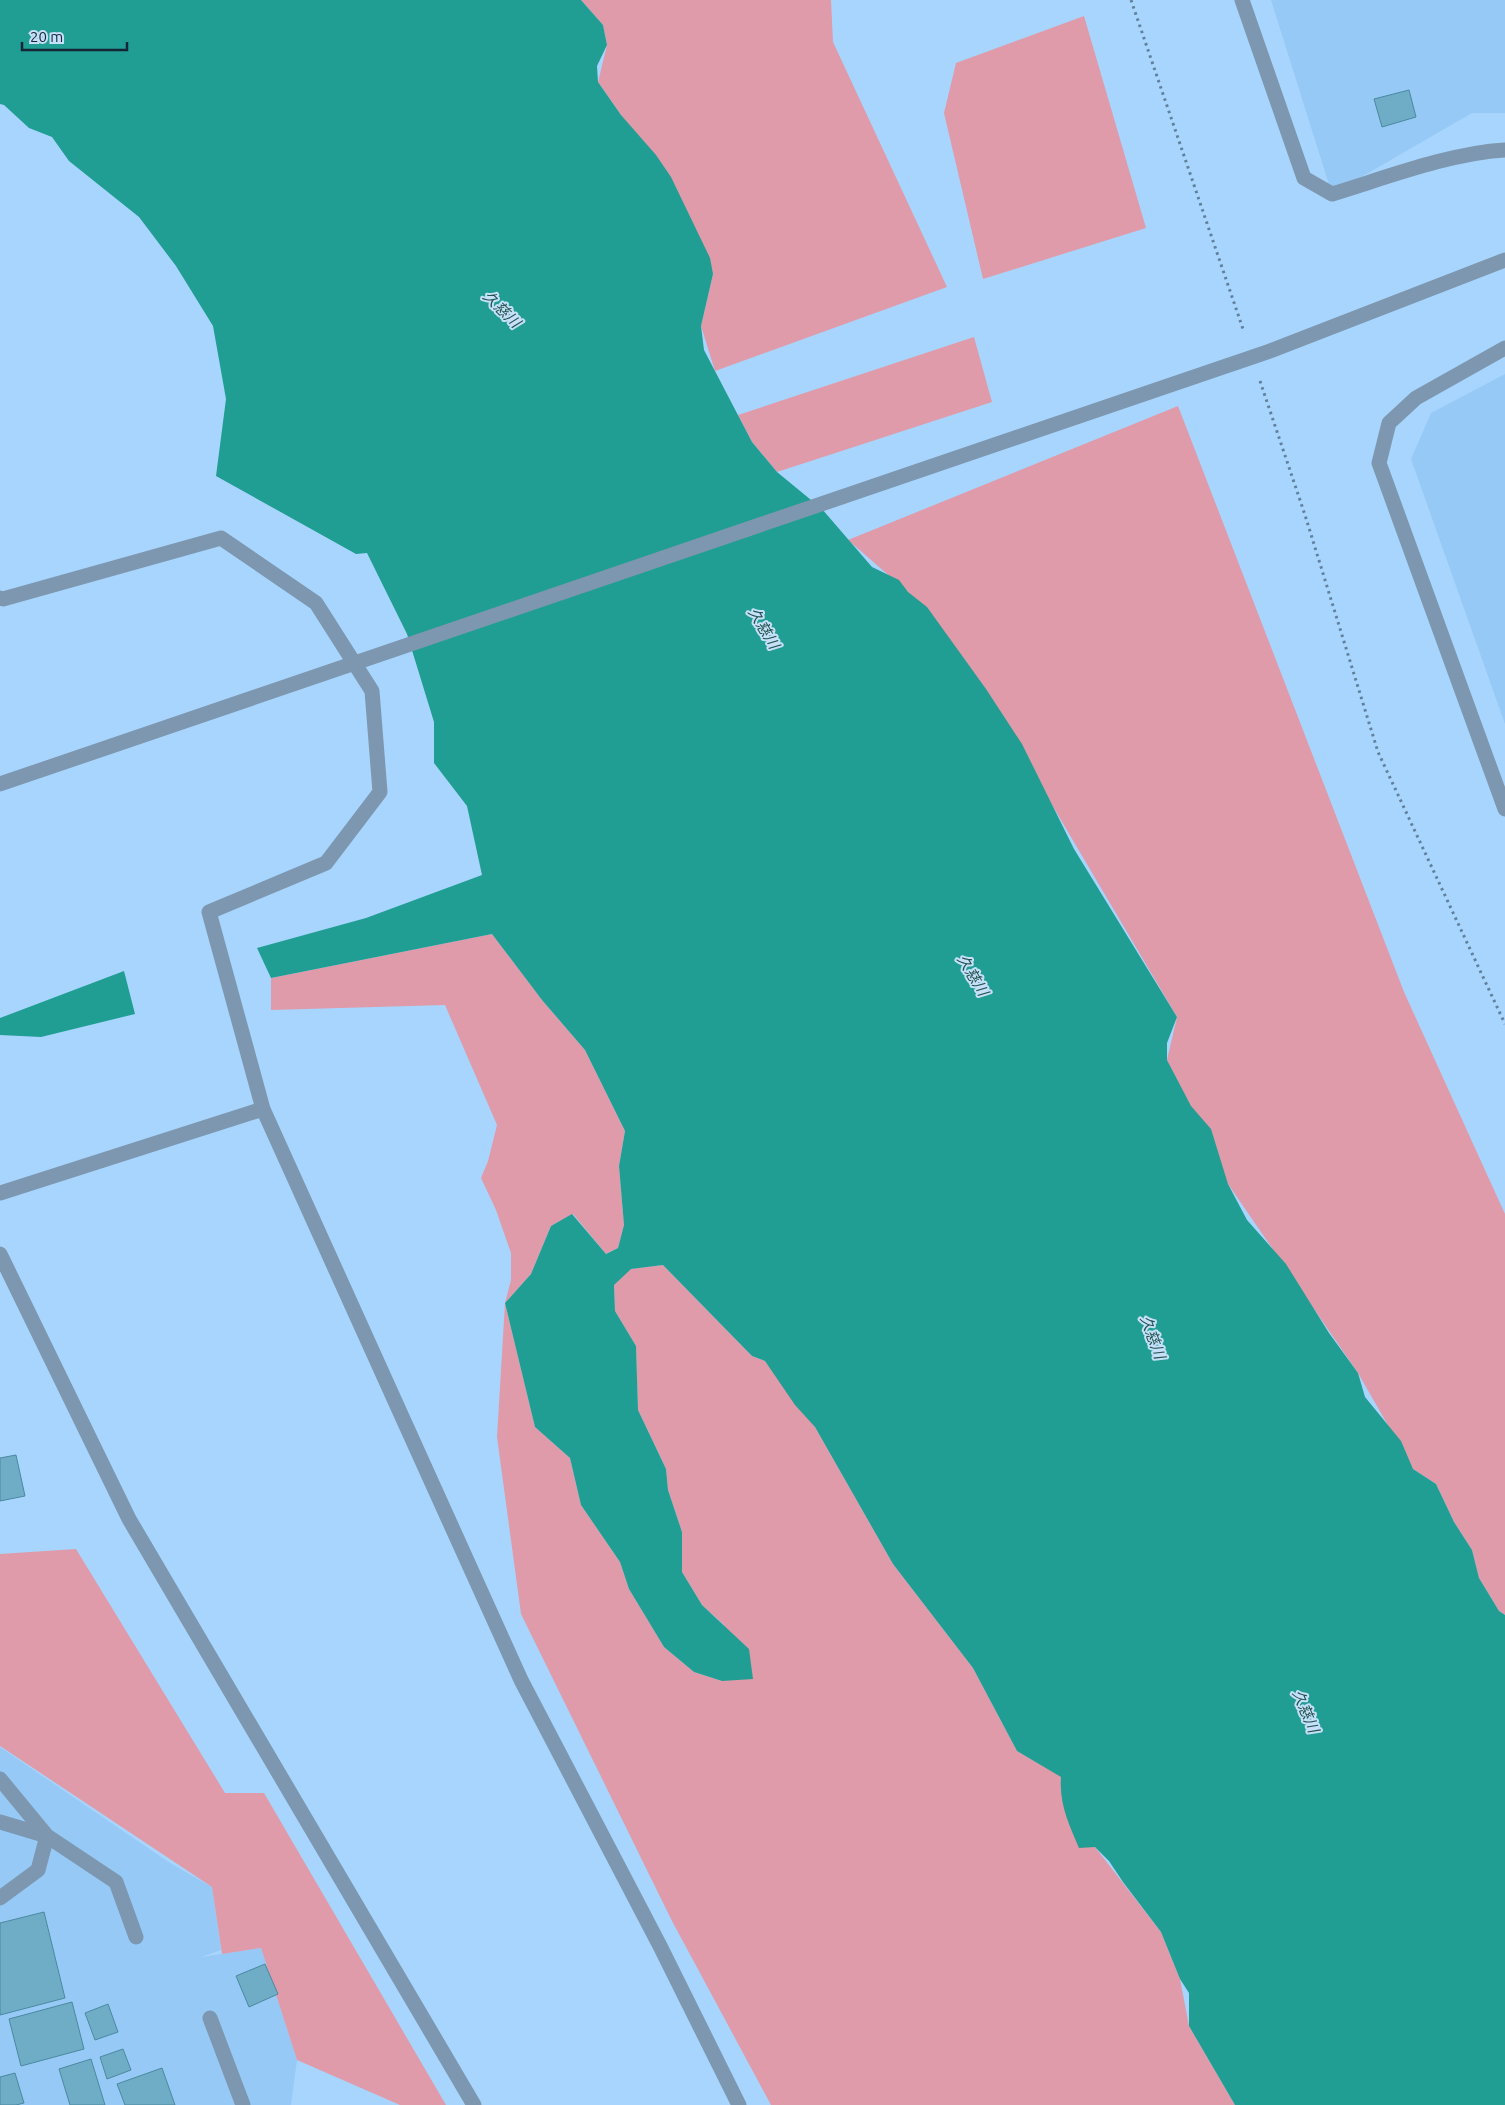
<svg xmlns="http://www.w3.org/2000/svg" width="1505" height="2105" font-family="Ubuntu,'Noto Sans JP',sans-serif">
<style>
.built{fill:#96c9f6}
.green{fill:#df9ba9}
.water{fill:#209e93}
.building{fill:#6fadc6;stroke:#4b88a0}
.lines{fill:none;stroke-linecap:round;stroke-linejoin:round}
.path{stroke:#60809c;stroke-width:3;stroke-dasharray:2.5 4;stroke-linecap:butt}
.minor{stroke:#7c97af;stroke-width:15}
.labels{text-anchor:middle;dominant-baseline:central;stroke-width:4;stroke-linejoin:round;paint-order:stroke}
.water-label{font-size:15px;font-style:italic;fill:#22534e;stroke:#c5e0f8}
</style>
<rect width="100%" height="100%" fill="#a8d5fd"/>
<path class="built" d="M1271 0H1505V113H1472L1332 194Z
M1505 374V724L1411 459 1431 413Z
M0 1747 170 1863 212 1887 221 1950 201 1957 261 1948 297 2060 291 2105H0Z"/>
<path class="green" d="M581 0H831L833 42 947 287 715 371 701 326 713 274 621 115 598 82 607 45 603 25Z
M1084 16 1146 228 983 279 944 113 956 63Z
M974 337 992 402 777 472 752 442 738 415Z
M1178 406 1404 992 1505 1214V1615L1499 1611 1479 1578 1472 1550 1454 1522 1436 1484 1413 1469 1358 1373 1228 1184 1167 1060 1177 1017 1048 798 908 592 848 540Z
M492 934 542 1000 585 1050 625 1131 619 1166 624 1225 618 1248 606 1254 573 1214 551 1226 531 1274 505 1303 535 1427 570 1458 581 1505 620 1562 629 1589 664 1647 694 1672 722 1681 724 1625 702 1605 682 1572V1532L668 1490 666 1469 638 1410 636 1346 615 1311 614 1285 630 1269 663 1265 752 1356 765 1361 815 1427 893 1564 973 1668 1017 1751 1062 1777 1095 1847 1161 1932 1180 1979 1189 2026 1235 2105H771L672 1921 521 1614 497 1437 505 1303 511 1280V1253L496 1210 481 1178 488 1161 497 1125 445 1005 271 1010V978Z
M76 1549 225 1793H264L446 2105H400L297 2060 261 1948 222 1954 212 1887 0 1746V1554Z"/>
<path class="water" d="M0 0H581L603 25 607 45 597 66 598 82 621 115 656 155 671 177 710 258 713 274 701 326 704 350 752 442 777 472 822 509 872 567 899 580 908 592 927 607 986 689 1022 744 1074 849 1177 1017 1167 1043V1060L1191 1106 1211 1129 1228 1184 1247 1220 1286 1264 1329 1333 1358 1373 1365 1397 1401 1441 1413 1469 1436 1484 1454 1522 1472 1550 1479 1578 1499 1611 1505 1615V2105H1235L1189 2026V1993L1180 1979 1161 1932 1123 1882 1109 1861 1095 1847 1079 1848C1069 1824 1059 1804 1061 1777L1017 1751 973 1668 893 1564 815 1427 795 1405 765 1361 752 1356 663 1265 631 1269 614 1285 615 1311 636 1346 638 1410 666 1469 668 1490 682 1532V1572L702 1605 749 1649 753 1679 722 1681 694 1672 664 1647 629 1589 620 1562 581 1505 570 1458 535 1427 505 1303 531 1274 551 1226 572 1214 606 1254 618 1248 624 1225 619 1166 625 1131 585 1050 542 1000 492 934 271 978 257 948 366 918 482 875 467 806 434 763V722L407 634 367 553 356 554 216 476 226 399 213 326 176 266 139 217 69 161 52 137 29 128 4 105 0 104Z
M124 971 135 1014 41 1037 0 1035V1018Z"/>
<path class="building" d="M1409 90 1416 117 1382 127 1374 99Z
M16 1455 25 1496 0 1501V1458Z
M44 1912 65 1998 0 2015V1923Z
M265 1964 278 1994 249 2007 236 1976Z
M72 2002 84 2049 21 2066 9 2019Z
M108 2004 118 2032 95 2040 85 2013Z
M123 2049 131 2070 107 2079 100 2057Z
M91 2059 105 2105H70L59 2069Z
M162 2068 175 2105H125L117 2084Z
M15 2073 24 2103 16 2105H0V2077Z"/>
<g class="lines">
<path class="path" d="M1131 0 1244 332
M1260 381 1305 515 1378 752 1505 1024"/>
<path class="minor" d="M1242 0 1304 178 1332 194C1385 178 1450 153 1505 150
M1505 348 1416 398 1389 423 1379 463 1505 809
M0 598 3 599 221 538 316 603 372 691 380 792 326 863 209 912 263 1109
M0 784 1270 351 1505 260
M0 1193 263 1109 521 1680 660 1946 739 2105
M0 1254 129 1519 474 2105
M0 1779 47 1836 116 1882 136 1937
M0 1822 47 1836 38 1870 0 1898
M210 2018 243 2105"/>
</g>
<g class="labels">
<g class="water-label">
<text transform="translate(502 309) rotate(44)">久慈川</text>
<text transform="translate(764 628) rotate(59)">久慈川</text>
<text transform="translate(973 975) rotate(59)">久慈川</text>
<text transform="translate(1153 1337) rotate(70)">久慈川</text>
<text transform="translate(1306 1711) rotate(67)">久慈川</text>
</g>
</g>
<path d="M22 42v8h105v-8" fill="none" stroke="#142635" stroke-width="2.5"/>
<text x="30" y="42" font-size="15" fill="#142635" stroke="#c5e0f8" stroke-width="4" paint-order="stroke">20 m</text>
</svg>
